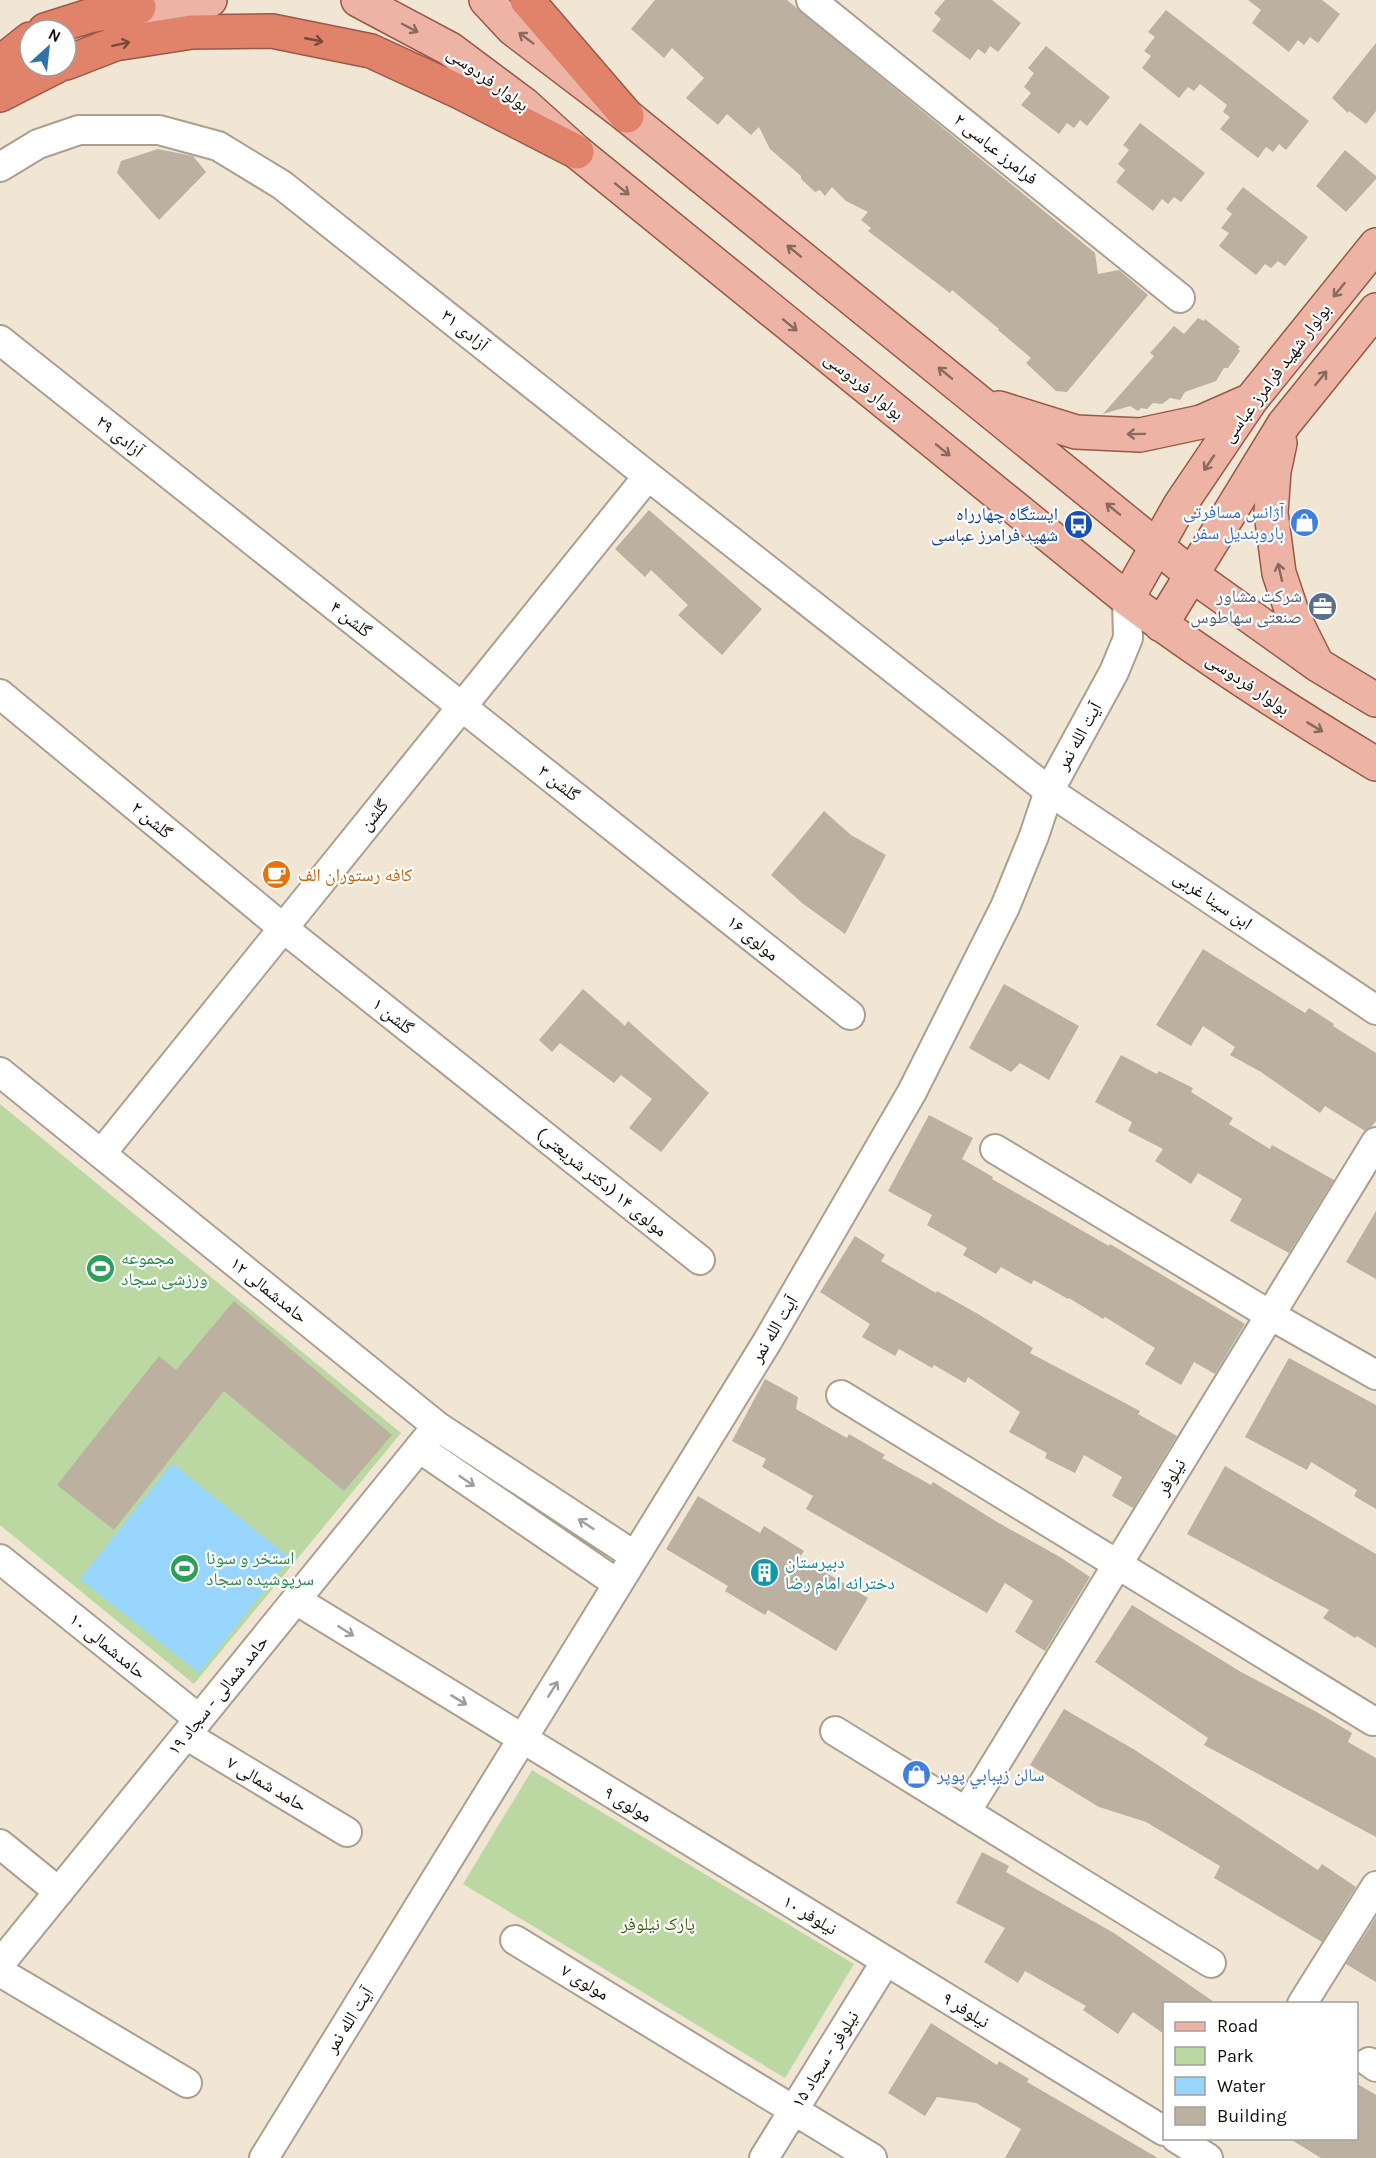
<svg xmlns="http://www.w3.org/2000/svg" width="1376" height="2158" font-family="Karla,'Noto Naskh Arabic',sans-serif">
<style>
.green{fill:#bbd8a2}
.water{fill:#98d5fc}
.building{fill:#bcb1a0}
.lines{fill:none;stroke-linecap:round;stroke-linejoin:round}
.minor-casing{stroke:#aba090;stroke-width:32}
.major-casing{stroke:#985947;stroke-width:36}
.highway-casing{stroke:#985947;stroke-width:36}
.minor{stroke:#fff;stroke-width:28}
.major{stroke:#edb4a6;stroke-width:33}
.highway{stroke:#e1826a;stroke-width:33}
.oneway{stroke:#8a695e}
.oneway2{stroke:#794838}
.oneway3{stroke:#a09e9c}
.labels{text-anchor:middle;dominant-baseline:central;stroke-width:4.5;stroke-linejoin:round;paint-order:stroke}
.street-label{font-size:18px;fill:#110d07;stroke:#fff}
.shop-label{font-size:18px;fill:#366cbe;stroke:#fff;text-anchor:end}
.transit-label{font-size:18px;fill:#164399;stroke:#fff;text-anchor:end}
.service-label{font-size:18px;fill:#4e5e75;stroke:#fff;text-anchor:end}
.food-label{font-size:18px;fill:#c56008;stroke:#fff;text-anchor:start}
.leisure-label{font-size:18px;fill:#27864d;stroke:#fff;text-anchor:start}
.culture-label{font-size:18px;fill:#0d838f;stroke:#fff;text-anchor:start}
.park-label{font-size:18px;fill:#3b5e0c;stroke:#fff}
</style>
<rect width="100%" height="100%" fill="#f1e5d4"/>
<path class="green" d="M0 1104 401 1433 194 1684 0 1525Z
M532 1770 854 1964 785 2078 463 1884Z"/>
<path class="water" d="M172 1463 290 1558 199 1673 80 1579Z"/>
<path class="building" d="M655 0H787L1095 253 1098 274 1119 270 1148 295 1067 392 1056 391 1026 363 1031 358 998 330 999 329 952 290 950 293 868 231 871 228 861 220 868 212 846 201 832 187 825 196 820 190 815 192 801 179V176L770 149 759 127 751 135 727 114 718 125 686 98 704 78 672 48 664 58 631 29Z
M945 0H992L1021 23 998 52 990 46 985 54 978 49 970 60 932 31 941 19 934 13Z
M1248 0H1322L1340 14 1318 43 1310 37 1304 45 1298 40 1289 52 1252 23 1261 10Z
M1166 10 1309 121 1286 150 1279 144 1273 152 1266 147 1258 158 1220 129 1230 117 1223 112 1227 105 1200 84 1194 91 1188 87 1179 98 1142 68 1151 56 1144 51 1155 37 1148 32Z
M1376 43V111L1366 124 1349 111 1348 113 1332 98Z
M1046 46 1110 97 1087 126 1080 120 1074 128 1067 123 1059 134 1021 105 1031 93 1024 87 1034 73 1028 68Z
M1140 123 1205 173 1181 202 1174 197 1168 204 1162 199 1153 211 1116 182 1125 170 1118 164 1129 150 1123 145Z
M158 149 193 156 206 172 159 220 117 173 121 161Z
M1345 150 1376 176V179L1346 212 1316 186Z
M1243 187 1308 237 1285 266 1278 261 1271 268 1265 264 1256 275 1219 246 1229 233 1221 228 1232 214 1226 209Z
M1198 318 1204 321 1205 319 1240 347 1238 349 1240 351 1228 368H1224L1216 381 1185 392 1180 400 1170 398 1162 404 1153 403 1147 409 1141 408 1138 411 1130 406 1103 414 1154 356 1150 353 1174 326 1184 334Z
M649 510 762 609 722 655 678 615 688 605 651 570 645 577 615 549Z
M824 811 851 835 886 855 845 934 802 903 771 875Z
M1203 949 1305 1013 1309 1008 1334 1024 1333 1026 1376 1053V1121L1372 1126 1365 1131 1325 1106 1320 1113 1261 1072 1230 1055 1235 1047 1203 1026 1191 1046 1156 1025Z
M1004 984 1079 1026 1049 1080 1020 1063 1011 1072 969 1048Z
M583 989 625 1026 628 1021 709 1093 661 1152 629 1128 652 1099 621 1075 614 1083 560 1043 552 1052 539 1040Z
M1121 1055 1157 1074 1159 1071 1193 1088 1191 1092 1233 1118 1229 1124 1270 1149 1272 1145 1334 1180 1289 1253 1230 1221 1242 1199 1198 1173 1191 1184 1155 1161 1163 1149 1128 1131 1132 1122 1095 1102Z
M929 1115 973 1138 962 1159 993 1177 992 1179 1109 1246 1110 1244 1245 1324 1215 1374 1194 1362 1181 1385 1145 1364 1155 1348 1105 1317 1103 1319 1069 1298 1068 1299 1034 1280 1031 1284 1001 1267 996 1274 963 1255 967 1248 927 1225 932 1215 888 1191Z
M1376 1211V1279L1346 1262Z
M855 1236 885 1255 881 1261 936 1293 937 1291 978 1314 1033 1348 1030 1353 1140 1411 1138 1414 1177 1436 1133 1508 1112 1496 1122 1477 1084 1455 1075 1473 1045 1458 1047 1453 1009 1432 1020 1412 968 1377 965 1383 934 1365 932 1368 899 1349 895 1356 862 1337 870 1324 820 1292Z
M234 1301 392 1435 344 1491 224 1391 114 1530 57 1485 159 1356 176 1370Z
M1289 1358 1376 1405V1509L1354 1496 1357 1490 1311 1462 1307 1470 1245 1437Z
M765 1379 798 1397 796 1409 847 1438 849 1434 885 1455 882 1458 931 1485 933 1482 997 1522 1060 1557 1090 1577 1045 1651 1015 1632 1033 1601 1005 1583 987 1613 806 1509 813 1496 762 1467 766 1459 732 1441Z
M1225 1466 1376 1554V1648L1357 1636 1355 1638 1323 1618 1329 1610 1187 1534Z
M698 1496 760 1533 764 1526 804 1551 800 1557 868 1598 836 1651 768 1610 765 1615 725 1591 728 1586 666 1549Z
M1132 1605 1241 1672 1315 1711 1352 1733 1348 1742 1376 1758V1837L1204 1745 1208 1738 1095 1662Z
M1064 1709 1135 1750 1318 1870 1322 1864 1356 1887 1322 1942 1214 1878 1220 1866 1146 1822 1099 1807 1030 1765Z
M982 1852 1009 1866 1006 1872 1114 1933 1217 2004H1164V2034L1133 2012 1118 2034 1083 2010 1086 2006 1025 1971 1018 1983 984 1962 1005 1928 956 1903Z
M1376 1917V1982L1346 1964Z
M931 2023 997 2065 999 2061 1029 2079 1027 2082 1158 2158H1005L1021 2129 976 2103 937 2097 925 2116 888 2093Z
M1356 2083 1376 2095V2158H1321L1290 2139H1356Z"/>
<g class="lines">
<defs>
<path id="minor" d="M811 0 1180 298
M0 167 38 144 79 130H159L218 146 282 185 648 476 1049 791 1376 1010
M0 340 850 1015
M0 694 283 928 700 1260
M0 1072 437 1426 635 1556
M995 1149 1270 1315 1376 1375
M101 1154 648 476
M841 1395 1373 1721
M419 1448 618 1584
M0 1559 199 1719
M296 1600 1164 2131
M835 1731 1211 1963
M186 1735 347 1832
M966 1812 1376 1142
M0 1844 59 1892
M515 1940 872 2158
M0 1964 437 1426
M0 1972 187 2083
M1302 2004 1376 1886
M1369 2062 1376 2067
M1176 2138 1208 2158
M264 2158 767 1342 912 1092 1005 907 1034 836 1049 791 1114 672 1128 638 1127 599
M764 2158 886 1961"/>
<path id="major" d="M358 0 450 49 525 105 577 152 1127 599C1207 659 1291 713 1376 764
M486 0 513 29 627 116 1192 575 1318 665 1376 700
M111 2 139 7 210 0
M999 408 1076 432 1140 435 1201 422 1251 400
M1280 443 1274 471 1271 513 1279 573 1294 618 1316 662
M1127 599 1180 505 1251 400 1376 245
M1161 625 1284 424 1376 310"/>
<path id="highway" d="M527 0 627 116
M45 30 89 16 139 7
M0 63 30 39
M66 63 115 44 192 32 272 31 371 51 462 93 577 152
M0 95 57 66"/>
</defs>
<use href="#minor" class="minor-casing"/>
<use href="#major" class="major-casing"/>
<use href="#highway" class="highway-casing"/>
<use href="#minor" class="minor"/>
<use href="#major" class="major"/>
<use href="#highway" class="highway"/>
</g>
<defs><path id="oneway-shaft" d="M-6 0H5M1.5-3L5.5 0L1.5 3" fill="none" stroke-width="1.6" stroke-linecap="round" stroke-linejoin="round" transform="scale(1.5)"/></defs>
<g class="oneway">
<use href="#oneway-shaft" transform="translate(410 28) rotate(28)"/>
<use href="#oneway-shaft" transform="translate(526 38) rotate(-143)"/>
<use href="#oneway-shaft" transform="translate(622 189) rotate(39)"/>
<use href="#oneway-shaft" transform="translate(794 251) rotate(-141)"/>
<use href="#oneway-shaft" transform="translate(1339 290) rotate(129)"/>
<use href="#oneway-shaft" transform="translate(790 325) rotate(39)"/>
<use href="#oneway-shaft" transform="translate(945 373) rotate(-141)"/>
<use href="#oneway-shaft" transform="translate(1321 378) rotate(-51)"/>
<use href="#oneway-shaft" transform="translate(1136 434) rotate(179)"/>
<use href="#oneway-shaft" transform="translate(943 450) rotate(39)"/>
<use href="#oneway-shaft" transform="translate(1209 463) rotate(124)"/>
<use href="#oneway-shaft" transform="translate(1113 509) rotate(-141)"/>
<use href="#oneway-shaft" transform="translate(1280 572) rotate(-103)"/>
<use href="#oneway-shaft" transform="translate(1315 727) rotate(31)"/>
</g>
<g class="oneway2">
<use href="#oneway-shaft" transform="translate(314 40) rotate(11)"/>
<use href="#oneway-shaft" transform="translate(121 44) rotate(-12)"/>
</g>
<g class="oneway3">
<use href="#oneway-shaft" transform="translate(467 1481) rotate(34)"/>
<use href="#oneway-shaft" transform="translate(586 1524) rotate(-147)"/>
<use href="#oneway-shaft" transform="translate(346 1631) rotate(32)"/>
<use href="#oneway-shaft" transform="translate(553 1689) rotate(-58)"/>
<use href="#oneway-shaft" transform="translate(459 1700) rotate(31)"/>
</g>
<defs>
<symbol id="shop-disc" viewBox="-11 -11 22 22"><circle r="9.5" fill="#3f7fe0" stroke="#fff"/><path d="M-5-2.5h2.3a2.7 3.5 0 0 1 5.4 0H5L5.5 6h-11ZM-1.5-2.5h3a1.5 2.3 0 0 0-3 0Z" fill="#fff"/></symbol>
<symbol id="bus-disc" viewBox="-11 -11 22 22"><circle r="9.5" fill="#1a4fb4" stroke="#fff"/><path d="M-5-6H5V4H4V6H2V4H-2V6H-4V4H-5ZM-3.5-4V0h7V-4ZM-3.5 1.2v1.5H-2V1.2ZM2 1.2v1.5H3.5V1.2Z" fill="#fff"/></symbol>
<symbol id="office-disc" viewBox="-11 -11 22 22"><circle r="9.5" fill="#5c6f8a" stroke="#fff"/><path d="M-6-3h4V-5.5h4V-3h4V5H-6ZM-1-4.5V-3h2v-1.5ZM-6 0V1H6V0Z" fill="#fff"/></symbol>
<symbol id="cafe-disc" viewBox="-11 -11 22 22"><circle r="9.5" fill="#e8710a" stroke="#fff"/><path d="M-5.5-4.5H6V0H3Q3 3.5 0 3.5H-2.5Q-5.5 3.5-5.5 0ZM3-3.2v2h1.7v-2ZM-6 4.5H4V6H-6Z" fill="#fff"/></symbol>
<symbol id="stadium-disc" viewBox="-11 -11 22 22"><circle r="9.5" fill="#2e9e5b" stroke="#fff"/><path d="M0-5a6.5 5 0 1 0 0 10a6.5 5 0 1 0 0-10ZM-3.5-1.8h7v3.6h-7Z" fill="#fff"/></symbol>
<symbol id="building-disc" viewBox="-11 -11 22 22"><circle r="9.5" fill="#0f9aa8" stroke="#fff"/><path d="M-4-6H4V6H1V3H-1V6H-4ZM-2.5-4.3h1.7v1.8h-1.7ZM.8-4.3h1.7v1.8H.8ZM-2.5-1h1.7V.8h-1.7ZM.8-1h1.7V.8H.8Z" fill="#fff"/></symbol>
</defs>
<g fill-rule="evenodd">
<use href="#shop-disc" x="1288" y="506" width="33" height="33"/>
<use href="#bus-disc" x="1062" y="508" width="33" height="33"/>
<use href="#office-disc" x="1306" y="590" width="33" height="33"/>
<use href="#cafe-disc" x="260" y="858" width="33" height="33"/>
<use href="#stadium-disc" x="84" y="1252" width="33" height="33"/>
<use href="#stadium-disc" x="168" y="1552" width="33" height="33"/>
<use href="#building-disc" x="748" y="1556" width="33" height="33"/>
<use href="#shop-disc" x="900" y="1758" width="33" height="33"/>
</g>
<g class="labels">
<g class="street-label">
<text transform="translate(488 79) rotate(36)">بولوار فردوسی</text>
<text transform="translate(996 149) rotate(39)">فرامرز عباسی ۲</text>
<text transform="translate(465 330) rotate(39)">آزادی ۳۱</text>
<text transform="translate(1276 373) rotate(-53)">بولوار شهید فرامرز عباسی</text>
<text transform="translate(864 386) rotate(39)">بولوار فردوسی</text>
<text transform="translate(120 436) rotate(39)">آزادی ۲۹</text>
<text transform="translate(351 619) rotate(38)">گلشن ۴</text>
<text transform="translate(1248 684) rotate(34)">بولوار فردوسی</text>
<text transform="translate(1079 736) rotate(-61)">آیت الله نمر</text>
<text transform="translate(559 783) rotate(38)">گلشن ۳</text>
<text transform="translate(374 815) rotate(-51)">گلشن</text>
<text transform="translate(152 820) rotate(40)">گلشن ۲</text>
<text transform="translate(1213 900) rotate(34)">ابن سینا غربی</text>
<text transform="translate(753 938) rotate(39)">مولوی ۱۶</text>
<text transform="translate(393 1016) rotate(38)">گلشن ۱</text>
<text transform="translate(602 1182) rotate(39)">مولوی ۱۴ (دکتر شریعتی)</text>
<text transform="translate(269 1290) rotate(39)">حامدشمالی ۱۲</text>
<text transform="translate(774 1329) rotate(-59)">آیت الله نمر</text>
<text transform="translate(1171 1477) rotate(-59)">نیلوفر</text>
<text transform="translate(108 1646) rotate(39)">حامدشمالی ۱۰</text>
<text transform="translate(218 1695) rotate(-51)">حامد شمالی - سجاد ۱۹</text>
<text transform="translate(267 1784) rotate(31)">حامد شمالی ۷</text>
<text transform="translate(628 1804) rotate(31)">مولوی ۹</text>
<text transform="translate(810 1915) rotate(31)">نیلوفر ۱۰</text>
<text transform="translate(585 1982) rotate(31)">مولوی ۷</text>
<text transform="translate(966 2010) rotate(32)">نیلوفر ۹</text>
<text transform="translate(349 2020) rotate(-58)">آیت الله نمر</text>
<text transform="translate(825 2059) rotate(-58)">نیلوفر - سجاد ۱۵</text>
</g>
<g class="shop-label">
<text x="1284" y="512">آژانس مسافرتی<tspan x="1284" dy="21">باروبندیل سفر</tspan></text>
<text x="937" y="1775" text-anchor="start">سالن زيبابي پوپر</text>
</g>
<g class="transit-label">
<text x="1058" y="514">ایستگاه چهارراه<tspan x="1058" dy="21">شهید فرامرز عباسی</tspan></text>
</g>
<g class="service-label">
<text x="1302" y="596">شرکت مشاور<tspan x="1302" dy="21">صنعتی سهاطوس</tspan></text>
</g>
<g class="food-label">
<text x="298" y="875">کافه رستوران الف</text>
</g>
<g class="leisure-label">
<text x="121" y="1258">مجموعه<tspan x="121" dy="21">ورزشی سجاد</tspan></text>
<text x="206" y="1558">استخر و سونا<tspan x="206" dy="21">سرپوشیده سجاد</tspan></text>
</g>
<g class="culture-label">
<text x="785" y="1562">دبیرستان<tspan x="785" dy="21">دخترانه امام رضا</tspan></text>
</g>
<g class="park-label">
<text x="658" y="1924">پارک نیلوفر</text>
</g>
</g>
<rect x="1163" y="2002" width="195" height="138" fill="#ffffff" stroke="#a09e9c" stroke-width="1.5"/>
<rect x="1175" y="2022" width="30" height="9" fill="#edb4a6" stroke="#a09e9c" stroke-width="1.5"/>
<text x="1217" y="2032" font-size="18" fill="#110d07">Road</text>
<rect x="1175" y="2047" width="30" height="18" fill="#bbd8a2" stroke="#a09e9c" stroke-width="1.5"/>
<text x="1217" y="2062" font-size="18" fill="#110d07">Park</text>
<rect x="1175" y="2077" width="30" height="18" fill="#98d5fc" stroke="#a09e9c" stroke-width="1.5"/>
<text x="1217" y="2092" font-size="18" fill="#110d07">Water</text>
<rect x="1175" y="2107" width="30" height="18" fill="#bcb1a0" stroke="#a09e9c" stroke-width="1.5"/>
<text x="1217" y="2122" font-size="18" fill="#110d07">Building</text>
<g transform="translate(48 48) rotate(27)"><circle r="28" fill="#ffffff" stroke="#a09e9c" stroke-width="1.5"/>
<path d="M0-4.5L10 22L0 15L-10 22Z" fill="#2e74a9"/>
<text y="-9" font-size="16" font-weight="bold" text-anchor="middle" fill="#110d07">N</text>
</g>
</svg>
